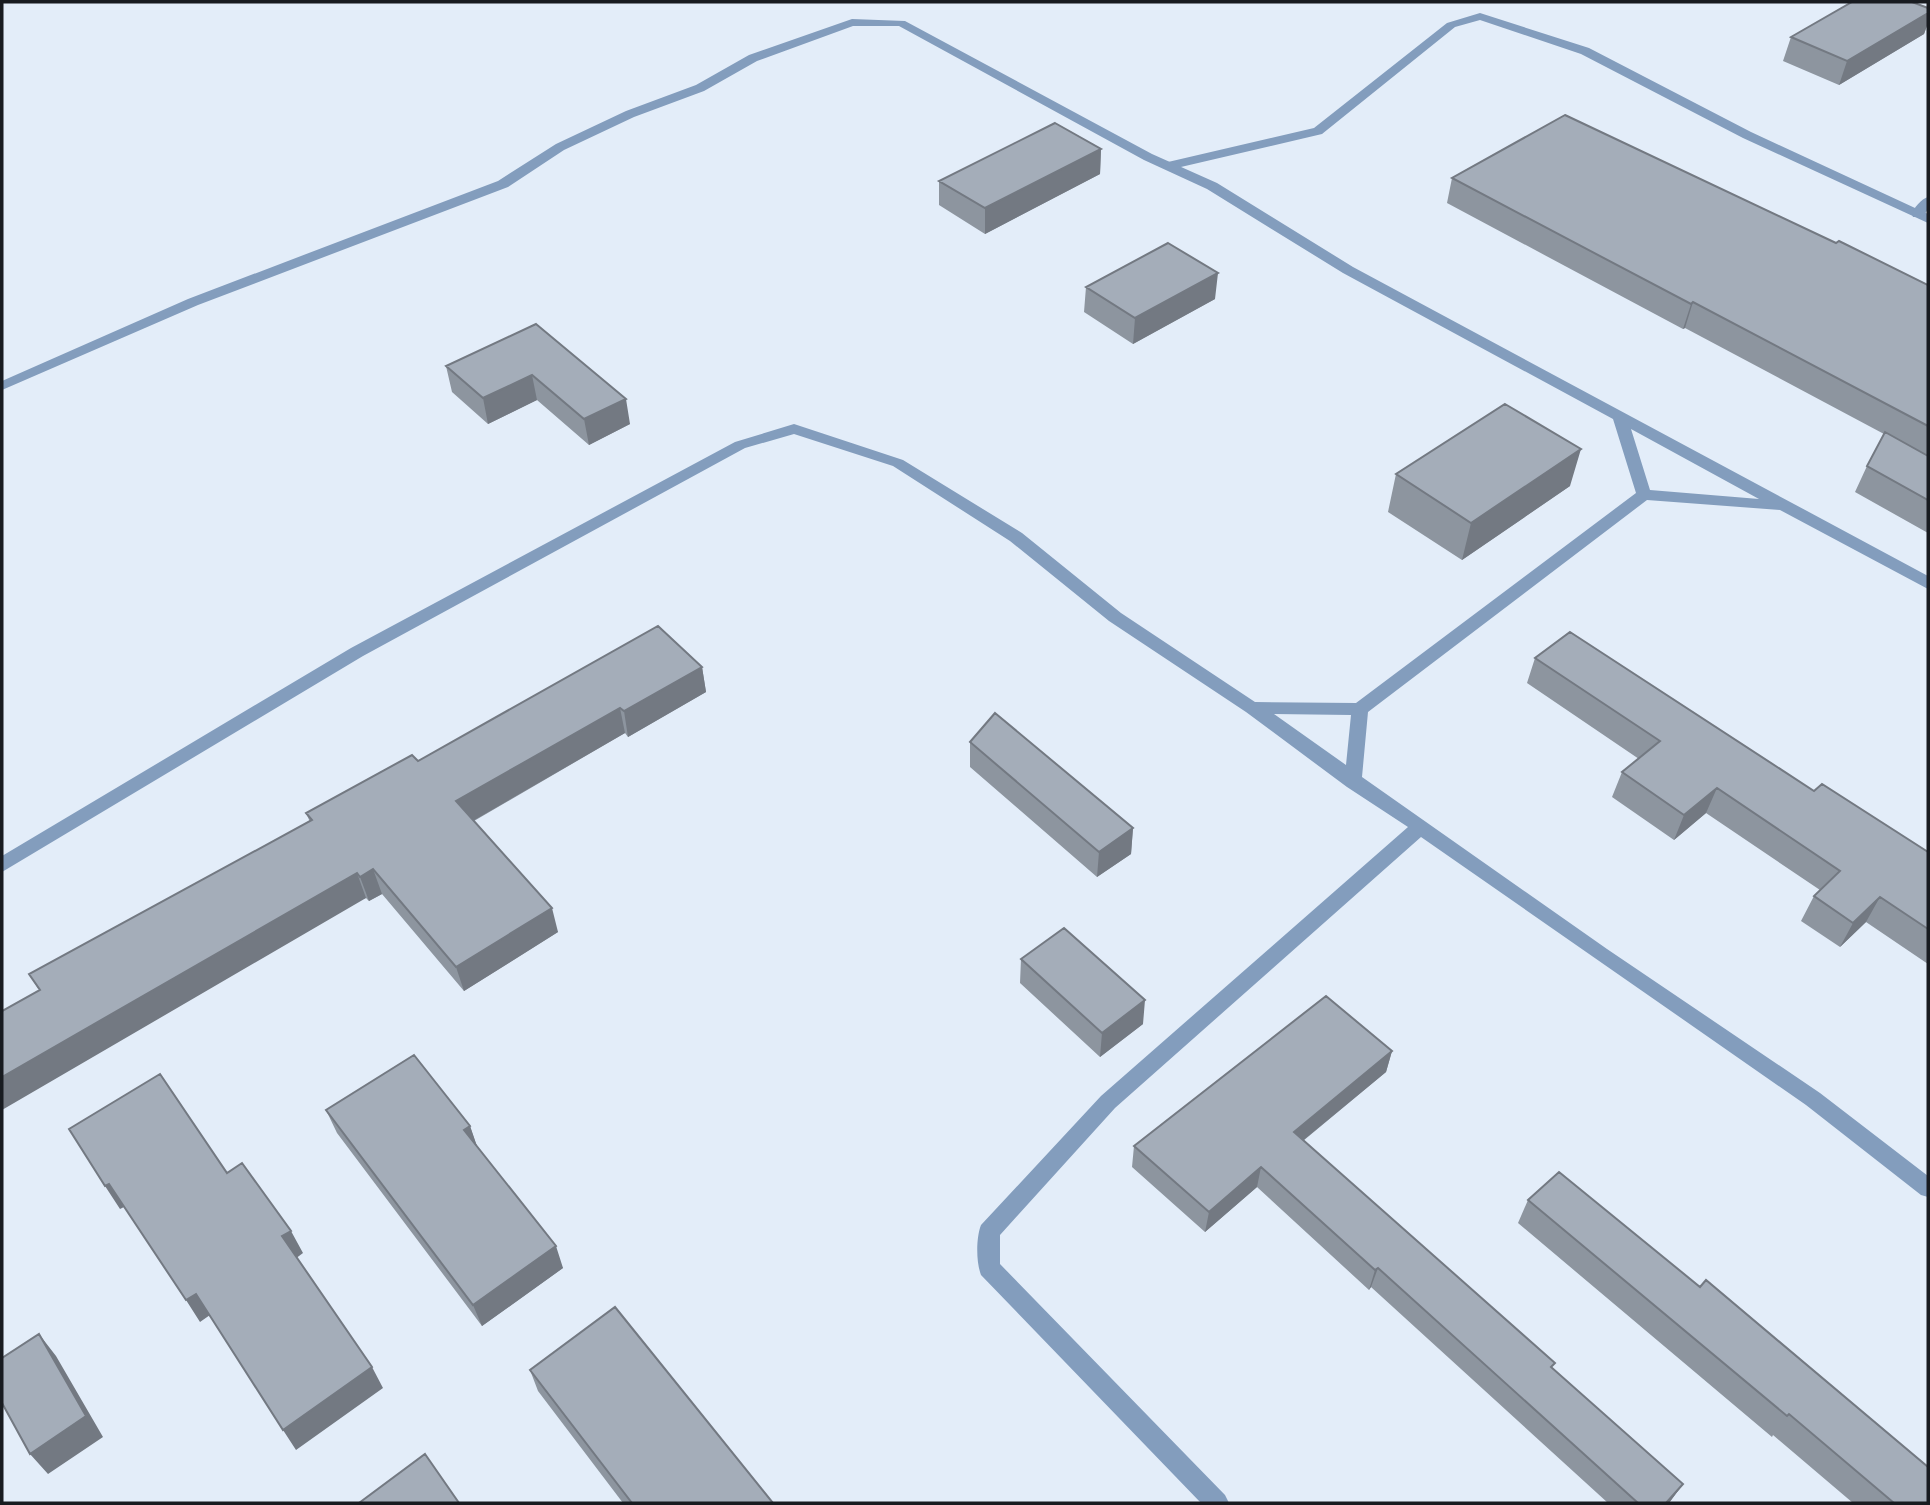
<svg xmlns="http://www.w3.org/2000/svg" width="1930" height="1505" font-family="'PT Serif',serif">
<style>
.lines{fill:none;stroke-linecap:round;stroke-linejoin:round}
.lane{fill:#839dbd;fill-rule:evenodd}
.street{fill:#839dbd;fill-rule:evenodd}
.wall{fill:#8d959f}
.shaded-wall{fill:#737982}
.building{fill:#a4adb9;stroke:#737982;stroke-width:2}
</style>
<rect width="100%" height="100%" fill="#e3edf9"/>
<g class="lines">
<path class="lane" d="M1480 13 1589 48 1751 132 1928 214V223L1743 138 1581 54 1480 20 1455 27 1322 134 1168 170 1162 166 1168 162 1314 128 1447 23Z"/>
<path class="street" d="M852 19 905 21 1152 154 1217 183 1353 267 1928 576V589L1780 510 1647 500 1368 712 1362 777 1607 949 1820 1093 1928 1176V1197L1921 1195 1806 1105 1421 837 1115 1108 1000 1235V1264L1225 1495 1229 1503H1201L981 1275C976 1262 976 1238 981 1225L1101 1096 1408 827 1347 787 1246 712 1109 621 1010 541 893 466 794 434 745 448 363 656 2 872V856L351 648 735 442 794 424 903 460 1022 533 1121 613 1255 702 1356 703 1636 493 1613 419 1343 273 1207 189 1144 160 899 26H853L757 61 704 91 634 117 564 150 508 187 198 305 2 390V381L188 299 498 181 556 144 626 111 696 85 749 55ZM1631 429 1759 499 1650 490ZM1274 714 1351 715 1346 765Z
M1928 197V209L1923 217H1913C1910 211 1921 199 1928 197Z"/>
</g>
<path class="wall" d="M1928 8V23L1924 34 1839 85 1783 61 1791 37Z
M1101 149 1100 174 985 234 939 205V181Z
M1452 178 1836 243 1928 285V533L1855 492 1867 466 1884 434 1685 328 1683 329 1447 203Z
M1086 287 1215 299 1133 344 1084 312Z
M536 324 630 424 589 445 537 400 488 424 452 392 446 366Z
M1396 474 1570 486 1462 560 1388 512Z
M1535 658 1814 791 1928 852V964L1866 922 1840 947 1801 921 1814 896 1820 890 1706 813 1674 840 1612 797 1622 772 1639 759 1527 683Z
M702 667 706 692 628 737 625 733 474 821 558 932 464 991 382 894 369 901 366 898 39 990 29 974 310 822 306 813 418 761Z
M970 742 1133 828 1131 854 1097 877 970 767Z
M1021 959 1143 1024 1100 1057 1020 983Z
M1392 1051 1386 1072 1303 1141 1552 1368 1683 1484 1669 1503H1608L1371 1287 1369 1290 1257 1187 1205 1232 1132 1167 1134 1146Z
M326 1110 470 1126 477 1147 563 1268 482 1326 337 1133Z
M1528 1200 1928 1503H1853L1773 1435 1772 1437 1518 1223Z
M530 1370 773 1503H623L538 1391Z"/>
<path class="shaded-wall" d="M1928 13V23L1924 34 1839 85 1847 61Z
M1101 149 1100 174 985 234V208Z
M1218 273 1215 299 1133 344 1135 318Z
M1693 302 1685 328 1683 329 1691 304Z
M532 375 537 400 488 424 483 398Z
M626 399 630 424 589 445 584 419Z
M1581 449 1570 486 1462 560 1471 523Z
M702 667 706 692 628 737 624 711Z
M620 708 625 733 464 826 456 801Z
M1717 788 1706 813 1674 840 1684 815Z
M1133 828 1131 854 1097 877 1099 852Z
M373 869 382 894 369 901 360 877Z
M357 873 366 898 2 1110V1077Z
M1880 897 1866 922 1840 947 1853 923Z
M552 908 558 932 464 991 456 967Z
M1145 1000 1143 1024 1100 1057 1102 1033Z
M1392 1051 1386 1072 1289 1152 1294 1132Z
M470 1126 478 1149 464 1130Z
M1261 1167 1257 1187 1205 1232 1209 1212Z
M109 1184 124 1207 120 1209 105 1186Z
M291 1231 303 1253 295 1259 282 1236Z
M556 1246 563 1268 482 1326 473 1305Z
M1378 1268 1371 1287 1369 1290 1375 1270Z
M196 1294 210 1315 200 1322 186 1300Z
M39 1334 56 1356 103 1437 48 1474 30 1454Z
M372 1367 383 1388 296 1450 283 1430Z
M1683 1484 1669 1503H1666Z"/>
<path class="building" d="M1852 2H1912L1928 8V13L1847 61 1791 37Z
M1565 115 1836 243 1839 241 1928 285V426L1693 302 1691 304 1452 178Z
M1055 123 1101 149 985 208 939 181Z
M1168 243 1218 273 1135 318 1086 287Z
M536 324 626 399 584 419 532 375 483 398 446 366Z
M1505 404 1581 449 1471 523 1396 474Z
M1885 432 1928 456V500L1867 466Z
M658 626 702 667 624 711 620 708 456 801 552 908 456 967 373 869 360 877 357 873 2 1077V1011L40 990 29 974 312 820 306 813 412 755 418 761Z
M1570 632 1814 791 1822 784 1928 852V929L1880 897 1853 923 1814 896 1840 871 1717 788 1684 815 1622 772 1660 741 1535 658Z
M995 713 1133 828 1099 852 970 742Z
M1064 928 1145 1000 1102 1033 1021 959Z
M1326 996 1392 1051 1294 1132 1555 1363 1551 1367 1683 1484 1666 1503H1638L1378 1268 1375 1270 1261 1167 1209 1212 1134 1146Z
M414 1055 470 1126 464 1130 556 1246 473 1305 326 1110Z
M160 1074 227 1173 242 1163 291 1231 282 1236 372 1367 283 1430 196 1294 186 1300 109 1184 105 1186 69 1129Z
M1559 1172 1700 1287 1706 1280 1928 1467V1503H1894L1789 1414 1787 1416 1528 1200Z
M615 1307 773 1503H632L530 1370Z
M39 1334 86 1416 30 1454 2 1403V1358Z
M425 1454 459 1503H359Z"/>
<rect width="1930" height="1505" fill="none" stroke="#181b20" stroke-width="7"/>
</svg>
